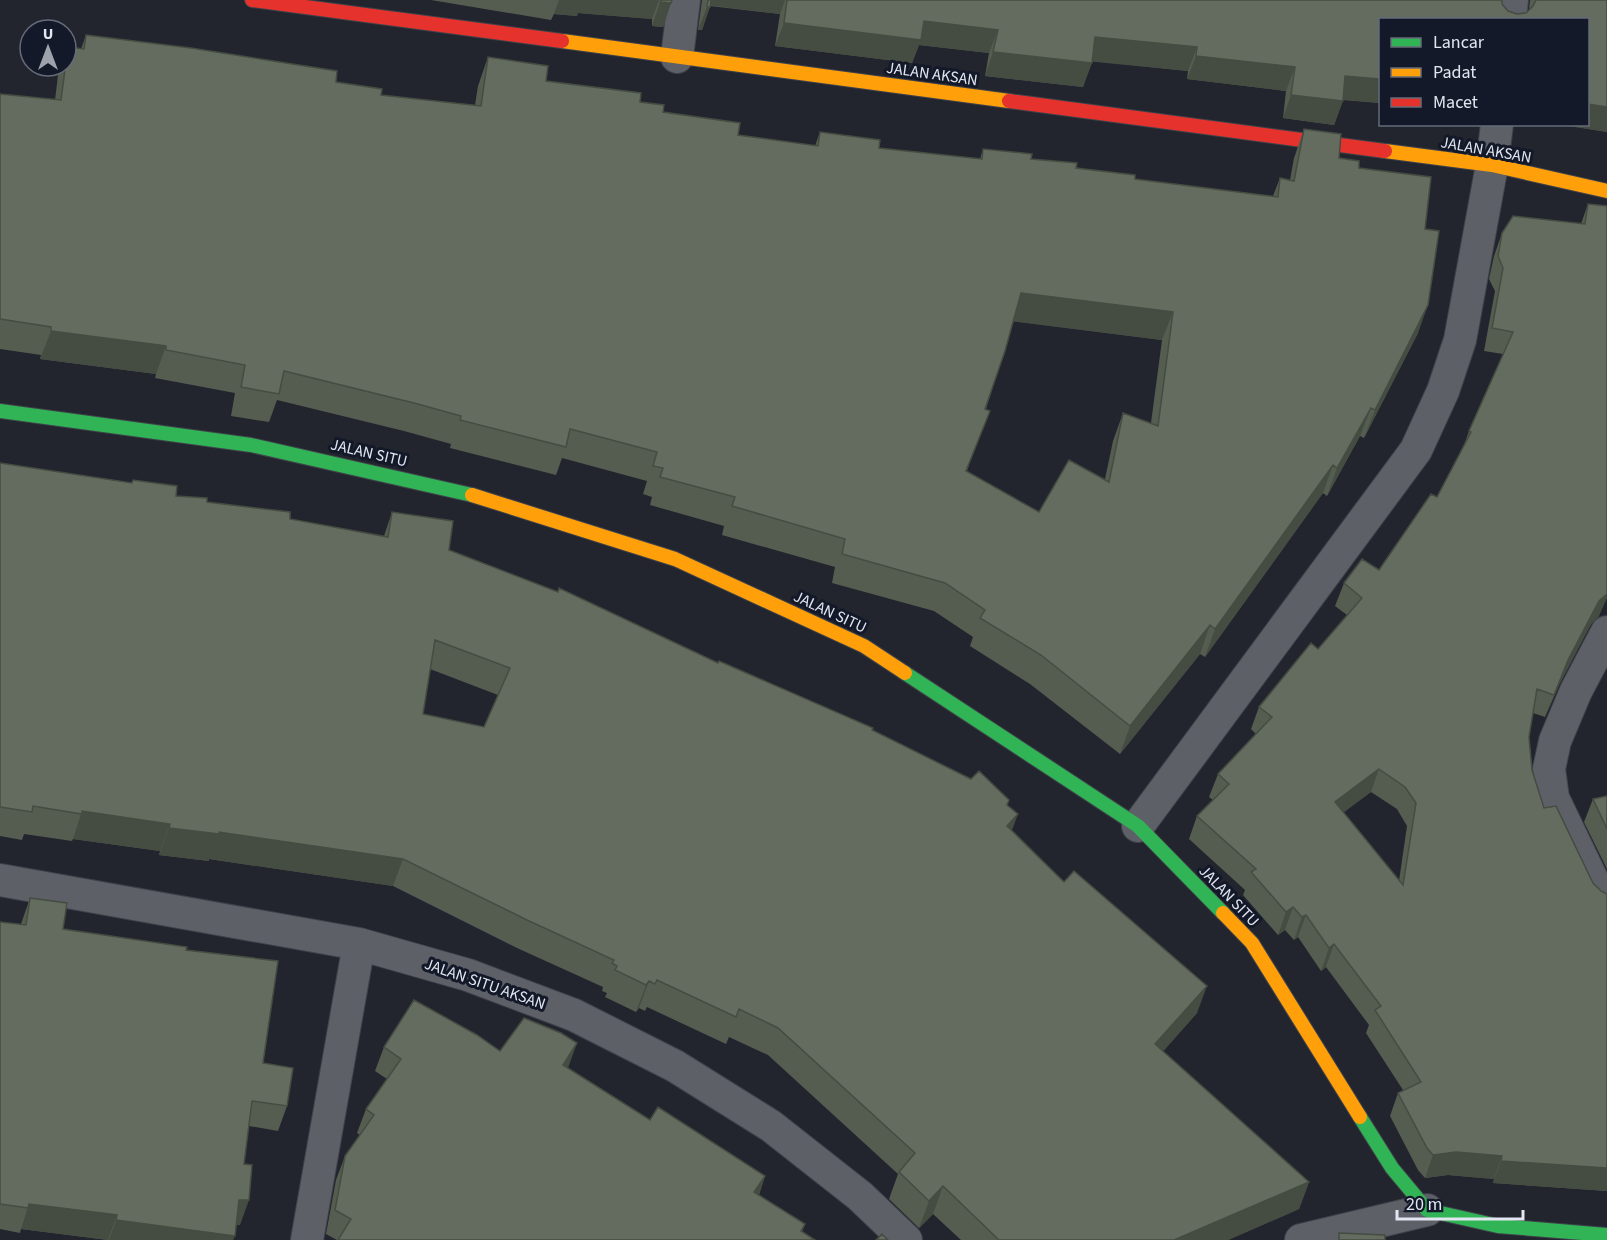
<svg xmlns="http://www.w3.org/2000/svg" width="1607" height="1240" font-family="'Source Sans 3',sans-serif">
<style>
.lines{fill:none;stroke-linecap:round;stroke-linejoin:round}
.street-casing{stroke:#3f424a;stroke-width:34}
.fast-casing{stroke:#3f424a;stroke-width:16}
.slow-casing{stroke:#3f424a;stroke-width:16}
.jam-casing{stroke:#3f424a;stroke-width:16}
.street{stroke:#5e6068;stroke-width:32}
.fast{stroke:#30b455;stroke-width:14}
.slow{stroke:#ff9f0a;stroke-width:14}
.jam{stroke:#e5322d;stroke-width:14}
.wall{fill:#555d51;fill-rule:evenodd}
.shaded-wall{fill:#454c42}
.building{fill:#636c5e;stroke:#454c42;stroke-width:1.5;fill-rule:evenodd}
.labels{text-anchor:middle;dominant-baseline:central;stroke-width:6;stroke-linejoin:round;paint-order:stroke}
.street-label{font-size:16px;fill:#e1e6f1;stroke:#141929}
</style>
<rect width="100%" height="100%" fill="#22252e"/>
<g class="lines">
<defs>
<path id="street" d="M1510 20 1512 0
M677 57 684 0
M1607 632 1576 691 1555 741 1549 769 1553 798 1601 898 1607 901
M1138 826 1416 450 1443 391 1460 340 1492 165 1497 124
M0 880 359 944 468 975 574 1015 675 1066 771 1126 860 1196 906 1240
M307 1240 359 944
M1301 1240 1427 1210"/>
<path id="fast" d="M0 411 251 445 472 495
M905 673 1138 826 1223 913
M1360 1117 1392 1168 1427 1210 1498 1226 1607 1235"/>
<path id="slow" d="M562 41 1009 101
M1385 151 1492 165 1607 191
M472 495 675 559 864 646 905 673
M1223 913 1252 943 1360 1117"/>
<path id="jam" d="M252 0 562 41
M1009 101 1385 151"/>
</defs>
<use href="#street" class="street-casing"/>
<use href="#fast" class="fast-casing"/>
<use href="#slow" class="slow-casing"/>
<use href="#jam" class="jam-casing"/>
<use href="#street" class="street"/>
<use href="#fast" class="fast"/>
<use href="#slow" class="slow"/>
<use href="#jam" class="jam"/>
</g>
<path class="wall" d="M431 0H672L663 27 652 26V19L578 13 577 16 554 14 551 20Z
M702 0H1502V4L1508 11 1517 14 1526 13 1529 10 1530 0H1607V132L1557 124H1587V20H1380V103L1343 100 1334 125 1283 118 1286 91 1187 79 1188 71 1092 61 1083 87 985 76 989 53 919 45 912 63 775 46 780 14 710 6 702 30H698Z
M86 35 336 82 381 95 475 105 478 86 488 57 546 81 640 102 663 112 738 135 815 146 820 132 879 148 980 159 983 149 1135 179 1273 196 1280 178 1290 180 1294 158 1304 129 1339 158 1359 168 1425 229 1418 333 1364 438 1360 436 1327 496 1323 493 1205 657 1200 654 1120 754 1030 684 970 646 973 637 934 611 832 583 835 567 722 535 724 526 650 505 652 497 643 494 647 481 562 458 556 475 450 448 451 444 404 431 277 400 269 422 231 416 235 393 155 378 156 374 40 359 41 355 0 349V94L55 100 58 75 61 66H66V52L68 47 81 49ZM1013 321 1162 340 1151 423 1123 413 1113 441 1105 479 1039 512 967 471Z
M1588 204 1599 616 1591 624 1560 683 1545 717 1533 713 1529 737 1532 770 1544 808 1593 883 1601 891 1607 894V1191L1493 1183 1494 1179 1448 1175 1425 1178 1418 1170 1390 1116 1398 1093 1403 1090 1366 1033 1369 1025 1326 967 1321 971 1298 937 1294 940 1285 930 1278 935 1243 895 1245 890 1189 839 1197 816 1213 800 1209 797 1218 774 1256 734 1251 729 1259 707 1318 649 1347 615 1335 606 1344 583 1379 570 1437 497 1463 448 1469 431 1503 354 1484 351 1495 291 1489 279 1494 256 1502 233 1581 224ZM1371 792 1397 809 1407 826 1399 881 1343 812Z
M0 463 176 496 290 519 384 536 392 512 449 550 718 663 872 731 1007 805 1012 830 1197 1013 1163 1051 1309 1182 1299 1209 1228 1240H961L933 1214 919 1228 889 1199 898 1174 768 1055 729 1037 726 1044 647 1007 645 1011 639 1008 636 1012 605 997 607 993 602 991 603 987 517 948 393 886 209 859V861L159 855 160 851 73 839 72 841 24 834 22 840 0 836ZM430 669 498 695 484 727 423 714Z
M1607 796V869L1584 822 1593 799Z
M30 898 63 929 186 950 263 1063 287 1106 278 1131 249 1126 244 1164 240 1225H236L233 1240H108L21 1229 20 1233 0 1229V922L21 924Z
M384 1047 500 1051 568 1068 650 1120 765 1176 759 1195 805 1224 802 1232 815 1240H337L326 1234 336 1180 345 1156 360 1135 357 1133 366 1109 387 1079 375 1071Z"/>
<path class="shaded-wall" d="M559 0H659L652 19 578 13 577 16 554 14Z
M708 0H785L780 14 707 5Z
M660 2 671 3 663 27 652 26Z
M707 7H710L702 30H698Z
M924 21 998 30 989 53 919 45 912 63 775 46 784 23Z
M1095 37 1197 47 1188 71 1086 61Z
M993 52 1092 63 1083 87 985 76Z
M1196 56 1295 67 1286 91 1187 79Z
M1345 76 1380 79V103L1336 99Z
M1291 95 1343 101 1334 125 1283 118Z
M1587 104 1607 107V132L1557 124H1587Z
M1021 293 1173 312 1162 340 1010 321Z
M1428 305 1418 333 1364 438 1375 410Z
M51 331 166 346 156 374 40 359Z
M1371 408 1360 436 1327 496 1337 468Z
M1333 465 1323 493 1205 657 1215 629Z
M1607 594V598L1599 616 1591 624 1560 683 1545 717 1568 660 1599 601Z
M1210 625 1200 654 1120 754 1130 726Z
M1379 769 1371 792 1327 825 1335 802Z
M82 811 170 824 160 851 73 839Z
M1018 814 1008 841 1007 826Z
M169 828 219 832 403 859 393 886 209 859V861L159 855Z
M1293 907 1285 930 1278 935 1286 912Z
M1306 915 1298 937 1294 940 1302 917Z
M1334 944 1326 967 1321 971 1329 948Z
M649 981 639 1008 636 1012 646 985Z
M1207 986 1197 1013 1145 1072 1155 1044Z
M577 1043 568 1068 563 1065Z
M1456 1152 1502 1156 1494 1179 1448 1175 1425 1178 1433 1155Z
M1501 1161 1607 1168V1191L1493 1183Z
M765 1176 757 1200 754 1192Z
M1309 1182 1299 1209 1228 1240H1174Z
M943 1186 933 1214 919 1228 929 1201Z
M239 1200H249L240 1225 230 1224Z
M29 1204 117 1215 108 1240 21 1229Z
M116 1220 235 1236 233 1240H109Z"/>
<path class="building" d="M661 0H672L671 3 660 2Z
M708 0H711L710 7H707Z
M787 0H1502V4L1508 11 1517 14 1526 13 1533 6 1536 0H1607V107L1587 104V20H1380V79L1345 76 1343 101 1291 95 1295 67 1196 56 1197 47 1095 37 1092 63 993 52 998 30 924 21 921 40 784 23Z
M86 35 191 48 337 71 336 82 382 89 381 95 481 106 488 57 548 66 546 81 641 93 640 102 664 105 663 112 740 123 738 135 818 146 820 132 880 140 879 148 982 159 983 149 1032 154 1031 159 1077 163 1076 168 1135 175V179L1278 197 1280 178 1294 181 1304 129 1341 134 1339 158 1359 161V168L1431 177 1425 229 1439 231 1428 305 1375 410 1371 408 1337 468 1333 465 1215 629 1210 625 1130 726 1041 655 980 618 985 610 945 583 842 554 845 539 732 506 735 497 660 477 663 468 653 466 657 452 570 429 566 447 460 420 461 416 414 403 284 371 279 394 241 387 245 365 166 350V346L51 331V327L0 319V94L61 100 68 47 84 49ZM1021 293 1173 312 1158 426 1123 413 1109 482 1069 460 1039 512 966 471 990 411 985 409 1005 351Z
M1588 204 1607 206V594L1599 601 1568 660 1554 695 1537 689 1529 737 1532 770 1544 808 1556 806 1593 883 1601 891 1607 894V1168L1501 1161 1502 1156 1456 1152 1433 1155 1427 1148 1398 1093 1421 1082 1375 1010 1381 1006 1334 944 1329 948 1306 915 1302 917 1293 907 1286 912 1251 872 1256 869 1197 816 1229 784 1218 774 1272 717 1259 707 1311 643 1318 649 1362 598 1344 583 1362 559 1379 570 1431 494 1437 497 1471 432 1469 431 1513 332 1492 328 1503 268 1498 256 1502 233 1513 216 1585 224ZM1379 769 1405 787 1416 803 1403 885 1335 802Z
M0 463 132 483 133 480 177 486 176 496 207 498V502L290 512V519L388 537 392 512 453 521 449 550 558 592 559 588 718 663 719 661 873 728 872 730 971 779 979 771 1009 800 1007 805 1018 814 1007 826 1064 882 1074 871 1207 986 1155 1044 1309 1182 1174 1240H999L943 1186 929 1201 899 1172 915 1153 778 1028 739 1009 736 1017 657 980 655 984 649 981 646 985 615 970 617 966 612 963 614 960 527 920 403 859 219 832V834L169 828 170 824 82 811V814L33 806 32 812 0 807ZM435 640 510 668 484 727 423 714Z
M1607 796V829L1593 799Z
M30 898 67 903 63 929 187 947 186 950 278 961 263 1063 293 1068 287 1106 252 1101 244 1164 252 1165 249 1200H239L235 1236 116 1220 117 1215 29 1204 28 1208 0 1204V922L26 925Z
M414 1000 477 1035 500 1051 524 1018 561 1033 577 1043 563 1065 650 1120 658 1107 765 1176 754 1192 805 1224 801 1231 815 1240H338L351 1219 335 1210 345 1156 374 1115 366 1109 401 1059 384 1047Z
M1339 1233 1385 1235V1240H1339Z
M882 1234 888 1240H876Z"/>
<g class="labels">
<g class="street-label">
<text transform="translate(932 74) rotate(8)">JALAN AKSAN</text>
<text transform="translate(1486 150) rotate(10)">JALAN AKSAN</text>
<text transform="translate(369 453) rotate(13)">JALAN SITU</text>
<text transform="translate(830 612) rotate(25)">JALAN SITU</text>
<text transform="translate(1229 896) rotate(46)">JALAN SITU</text>
<text transform="translate(485 984) rotate(19)">JALAN SITU AKSAN</text>
</g>
</g>
<rect x="1379" y="18" width="210" height="108" fill="#141929" stroke="#666b79" stroke-width="1.5"/>
<rect x="1391" y="38" width="30" height="9" fill="#30b455" stroke="#666b79" stroke-width="1.5"/>
<text x="1433" y="48" font-size="18" fill="#e1e6f1">Lancar</text>
<rect x="1391" y="68" width="30" height="9" fill="#ff9f0a" stroke="#666b79" stroke-width="1.5"/>
<text x="1433" y="78" font-size="18" fill="#e1e6f1">Padat</text>
<rect x="1391" y="98" width="30" height="9" fill="#e5322d" stroke="#666b79" stroke-width="1.5"/>
<text x="1433" y="108" font-size="18" fill="#e1e6f1">Macet</text>
<g transform="translate(48 48)"><circle r="28" fill="#141929" stroke="#666b79" stroke-width="1.5"/>
<path d="M0-4.5L10 22L0 15L-10 22Z" fill="#9ea2ad"/>
<text y="-9" font-size="16" font-weight="bold" text-anchor="middle" fill="#e1e6f1">U</text>
</g>
<path d="M1397 1210v9h126v-9" fill="none" stroke="#e1e6f1" stroke-width="3"/>
<text x="1406" y="1210" font-size="18" fill="#e1e6f1" stroke="#141929" stroke-width="4.5" paint-order="stroke">20 m</text>
</svg>
